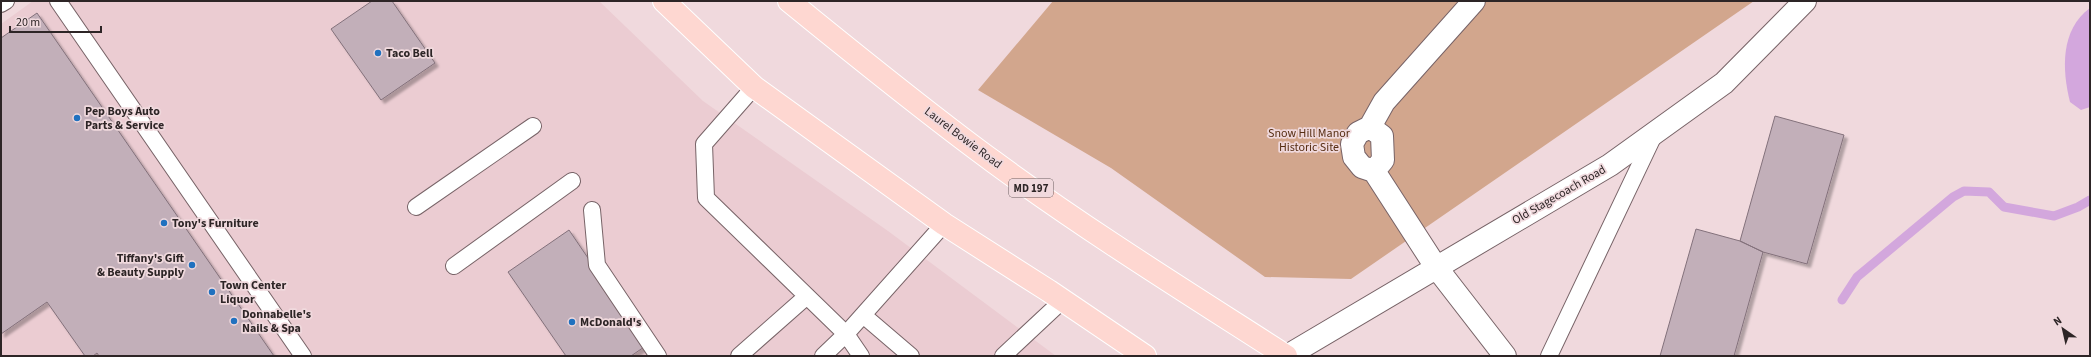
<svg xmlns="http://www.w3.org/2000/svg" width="2091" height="357" font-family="'Source Sans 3',sans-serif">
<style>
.built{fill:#ebccd2}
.green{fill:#d2a68d}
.water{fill:#d3a7dd}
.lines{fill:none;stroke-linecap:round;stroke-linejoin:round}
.stream{stroke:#d3a7dd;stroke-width:9}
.building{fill:#c2afb9;stroke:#83717b;filter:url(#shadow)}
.service-casing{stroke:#776367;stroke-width:18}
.minor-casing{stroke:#776367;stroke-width:24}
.primary-casing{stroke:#fff;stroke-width:24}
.service{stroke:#fff;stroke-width:16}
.minor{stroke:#fff;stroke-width:22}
.primary{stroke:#fed7d1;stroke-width:22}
.poi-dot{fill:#2071bf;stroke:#f0d9dd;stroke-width:1.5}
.labels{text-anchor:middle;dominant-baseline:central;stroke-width:3.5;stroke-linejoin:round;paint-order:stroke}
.shield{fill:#f0d9dd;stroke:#685b5d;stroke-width:1}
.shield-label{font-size:11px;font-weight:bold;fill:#2d2526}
.poi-label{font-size:12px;font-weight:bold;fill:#2d2526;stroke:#f0d9dd;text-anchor:start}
.park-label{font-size:12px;fill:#562d12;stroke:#f0d9dd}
.street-label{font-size:12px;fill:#2d2526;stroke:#f0d9dd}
</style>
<defs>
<filter id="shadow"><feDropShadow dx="3.5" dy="3.5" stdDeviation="1" flood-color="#0004"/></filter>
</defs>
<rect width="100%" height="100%" fill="#f0d9dd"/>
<path class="built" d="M33 1H599L703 101 888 231 1056 356H1V24Z"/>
<path class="green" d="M1053 1H1754L1351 279 1265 277 1111 168 978 90Z"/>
<path class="water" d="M2090 8V107L2081 110 2070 102C2062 70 2060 30 2090 8Z"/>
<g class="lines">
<path class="stream" d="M1842 300 1857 277 1953 197 1964 191 1989 192 2004 207 2054 216 2078 207 2090 200"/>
</g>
<path class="building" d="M372 1H392L435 63 381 100 331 29Z
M37 13 274 356H99L97 353 93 356H85L47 302 1 334V38Z
M1775 116 1844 135 1807 264 1763 252 1740 241Z
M1696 229 1740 241 1763 252 1734 356H1660Z
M569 230 647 345 631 356H566L508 272Z"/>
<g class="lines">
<defs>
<path id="service" d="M58 1 303 356
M1 4 6 1
M754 87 704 144 706 198 846 334 944 224
M416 207 533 126
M592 210 597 265 658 356
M454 266 572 181
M863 315 911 356
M739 356 807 296
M823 356 846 334 861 356
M1003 356 1063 300
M1549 356 1655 133"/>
<path id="minor" d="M1474 1 1384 102 1370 127 1382 136 1383 160 1374 171 1436 267 1505 356
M1370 127 1358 133 1352 144 1354 157 1362 167 1374 171
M1287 356 1610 165 1724 83 1805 1"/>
<path id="primary" d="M664 1 754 87 944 224 1049 291 1145 356
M789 1C857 56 924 111 994 162 1088 231 1188 293 1286 356"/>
</defs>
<use href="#service" class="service-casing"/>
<use href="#minor" class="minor-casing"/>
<use href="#primary" class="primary-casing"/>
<use href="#service" class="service"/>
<use href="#minor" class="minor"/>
<use href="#primary" class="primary"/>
</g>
<g class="poi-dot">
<circle cx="378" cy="53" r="4"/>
<circle cx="77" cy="118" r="4"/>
<circle cx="164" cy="223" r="4"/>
<circle cx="192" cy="265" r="4"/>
<circle cx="212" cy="292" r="4"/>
<circle cx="234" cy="321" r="4"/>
<circle cx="572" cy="322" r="4"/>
</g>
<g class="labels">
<rect class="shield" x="1009" y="179" width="44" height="18" rx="3"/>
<g class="shield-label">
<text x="1031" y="188">MD 197</text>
</g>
<g class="poi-label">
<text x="386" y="53">Taco Bell</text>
<text x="85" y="111">Pep Boys Auto<tspan x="85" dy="14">Parts &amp; Service</tspan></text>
<text x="172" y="223">Tony's Furniture</text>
<text x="184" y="258" text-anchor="end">Tiffany's Gift<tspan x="184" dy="14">&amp; Beauty Supply</tspan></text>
<text x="220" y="285">Town Center<tspan x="220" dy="14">Liquor</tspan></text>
<text x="242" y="314">Donnabelle's<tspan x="242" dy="14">Nails &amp; Spa</tspan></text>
<text x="580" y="322">McDonald's</text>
</g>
<g class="park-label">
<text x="1309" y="133">Snow Hill Manor<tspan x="1309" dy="14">Historic Site</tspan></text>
</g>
<g class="street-label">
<text transform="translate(963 138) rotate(37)">Laurel Bowie Road</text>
<text transform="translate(1559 195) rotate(-30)">Old Stagecoach Road</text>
</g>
</g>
<rect width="2091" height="357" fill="none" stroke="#2d2526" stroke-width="4"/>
<g transform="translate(2063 329) rotate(326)" stroke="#f0d9dd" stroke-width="3" paint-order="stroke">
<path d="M0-3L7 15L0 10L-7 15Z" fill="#2d2526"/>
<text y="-6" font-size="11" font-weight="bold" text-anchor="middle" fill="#2d2526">N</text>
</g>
<path d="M10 26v6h91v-6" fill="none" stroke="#2d2526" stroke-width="2"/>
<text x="16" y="26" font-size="12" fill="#2d2526" stroke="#f0d9dd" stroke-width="3" paint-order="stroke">20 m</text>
</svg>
